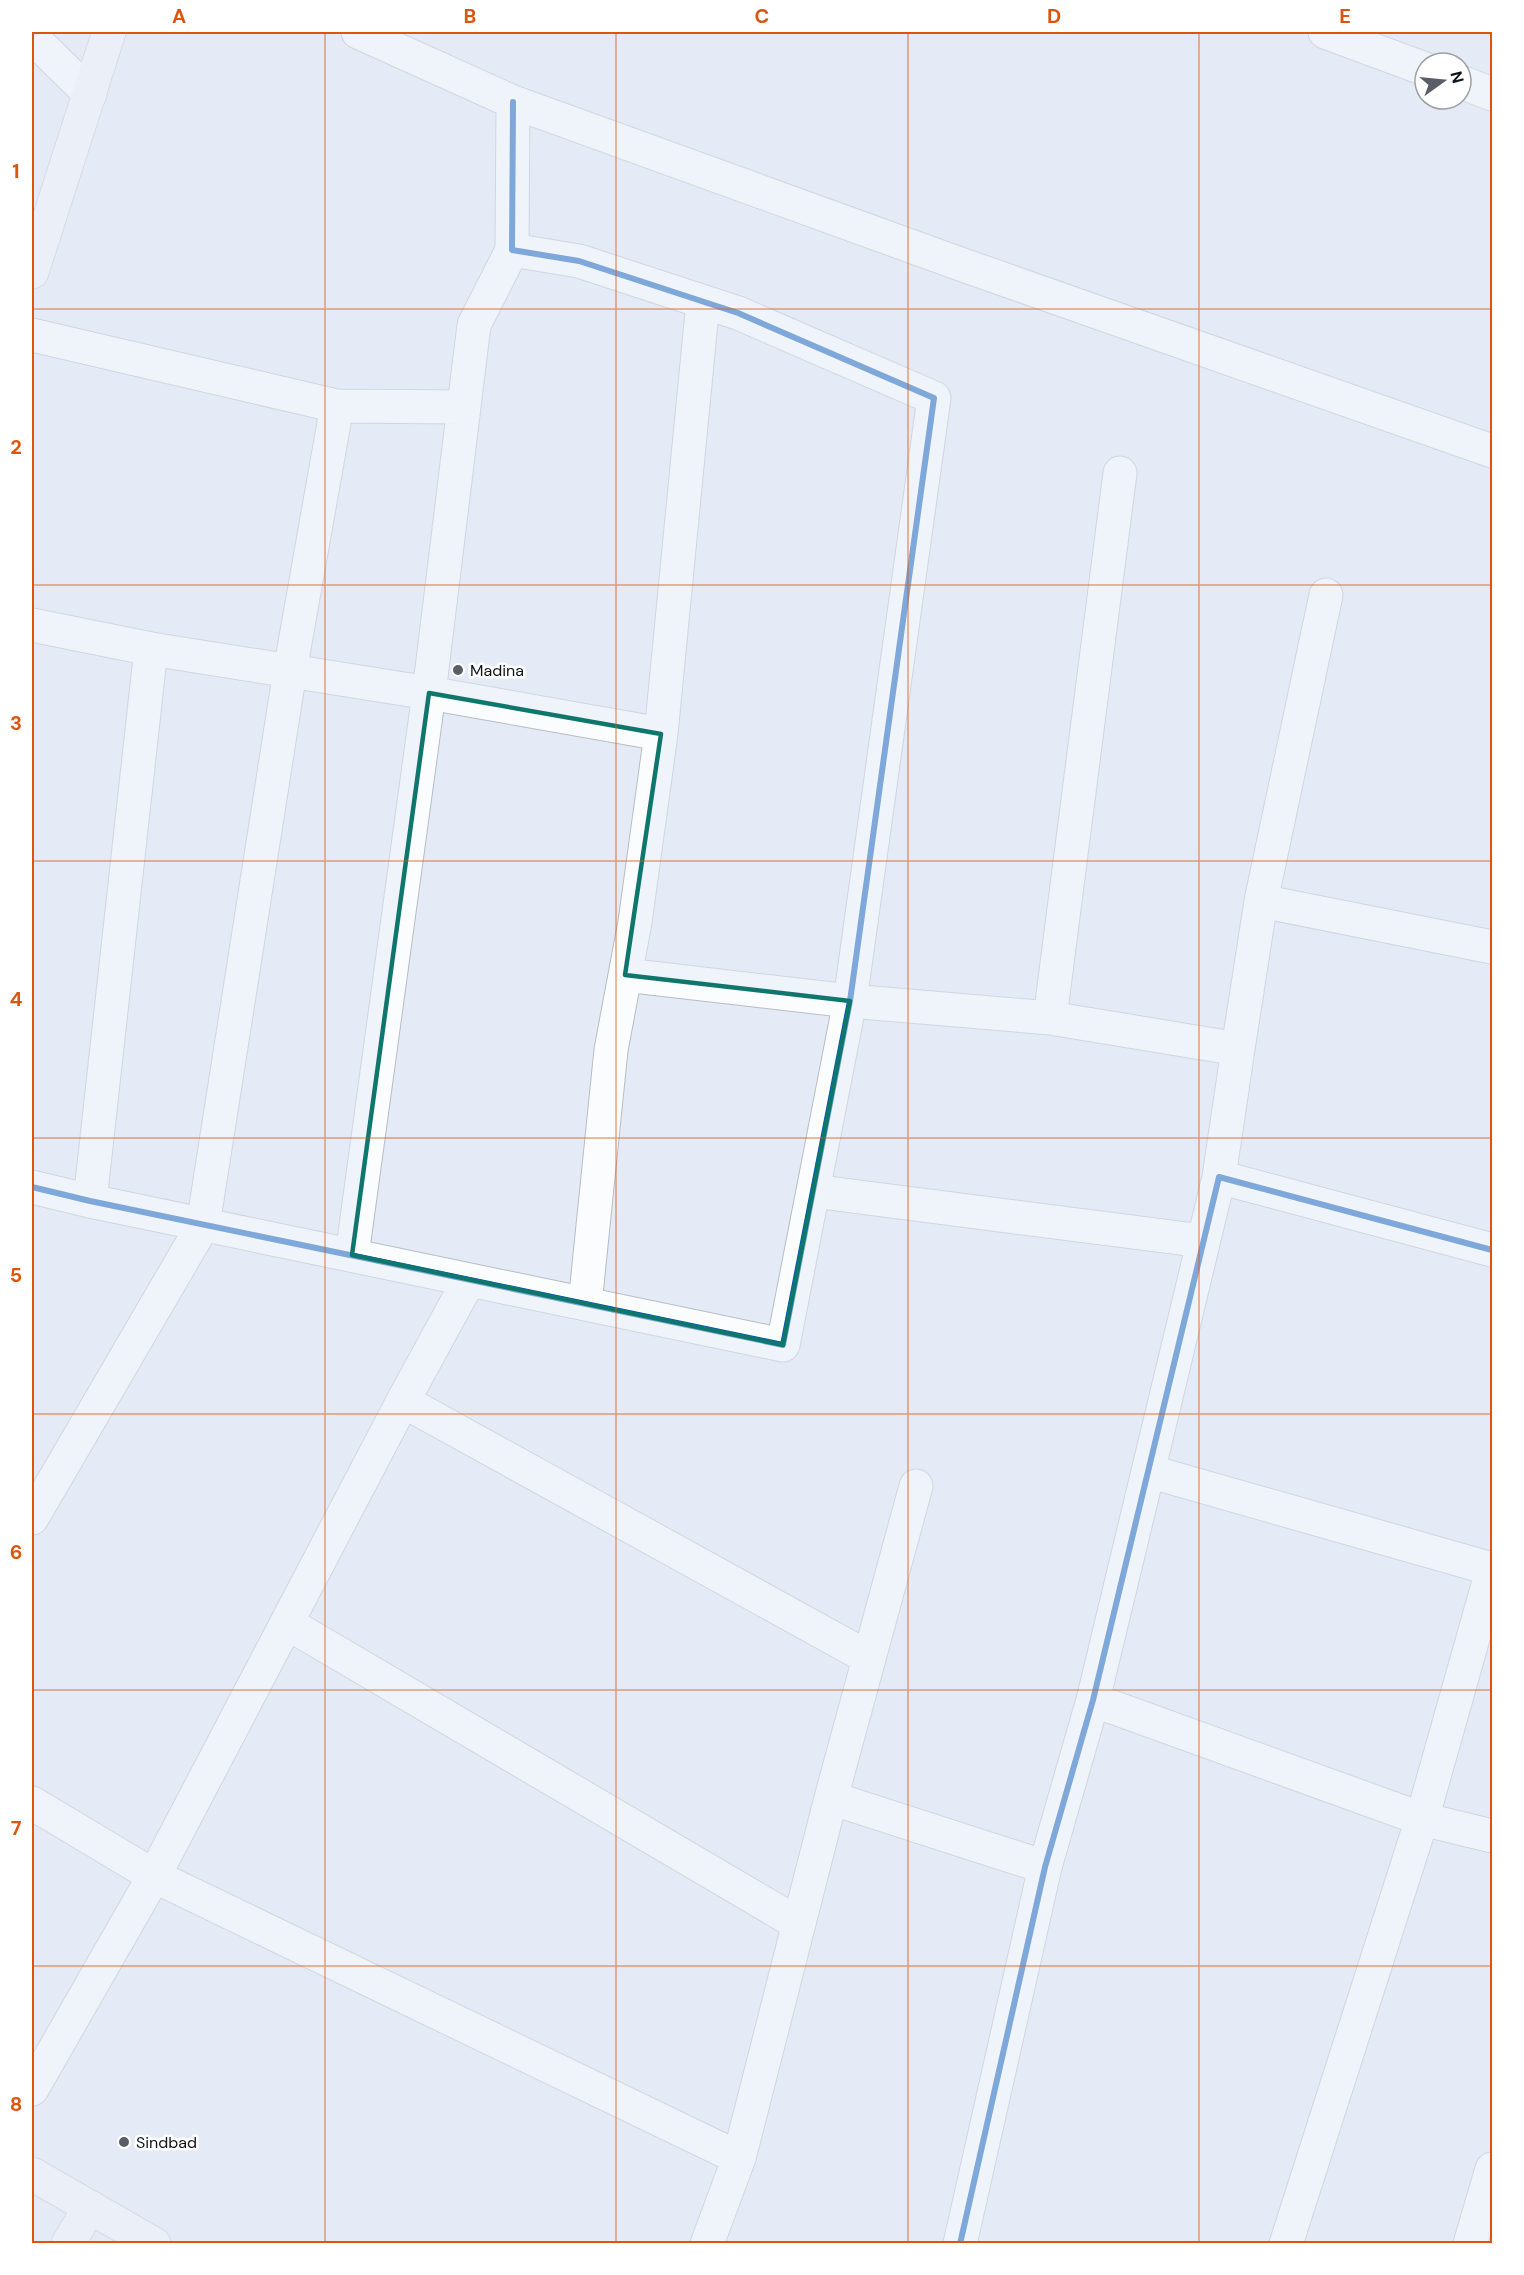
<svg xmlns="http://www.w3.org/2000/svg" width="1524" height="2275" font-family="'DM Sans',sans-serif">
<style>
.lines{fill:none;stroke-linecap:round;stroke-linejoin:round}
.minor-casing{stroke:#b7bcc5;stroke-width:35}
.major-casing{stroke:#c5c8ce;stroke-width:35}
.minor{stroke:#fbfcfe;stroke-width:33}
.major{stroke:#f2f4f9;stroke-width:33}
.cycleway-casing{stroke:#fff;stroke-width:10}
.cycleway{stroke:#0057b8;stroke-width:6}
.marked{fill:none;stroke:#0f766e;stroke-width:4.5;stroke-linejoin:round}
.grid{fill:none;stroke:#dd550d;stroke-width:1.5;stroke-opacity:0.55}
.poi-dot{fill:#595e66;stroke:#fff;stroke-width:2}
.labels{text-anchor:middle;dominant-baseline:central;stroke-width:5;stroke-linejoin:round;paint-order:stroke}
.poi-label{font-size:16px;fill:#0e1219;stroke:#fff;text-anchor:start}
.neatline{fill:none;stroke:#dd550d;stroke-width:2}
.grid-label{font-size:20px;text-anchor:middle;font-weight:bold;fill:#dd550d}
</style>
<rect width="100%" height="100%" fill="#e5ebf6"/>
<g class="lines">
<defs>
<path id="minor" d="M358 32 513 102 963 265 1492 451
M1325 32 1425 69
M32 37 90 94
M1461 82 1492 94
M32 335 337 406 464 407
M32 625 151 649 429 693 661 734 635 922 611 1050 585 1304
M661 734 703 302
M1261 901 1326 595
M625 975 850 1001 1050 1018 1238 1049 1261 901 1492 947
M1050 1018 1120 473
M1219 1177 1238 1049
M32 1187 90 1201 783 1345 850 1001 934 398 738 313 579 261 512 250 513 102
M813 1191 1203 1241
M90 1201 151 649
M352 1255 429 693 474 325 512 250
M403 1401 869 1658
M1148 1471 1492 1569
M32 1518 203 1225 290 671 337 406
M287 1623 799 1924
M1093 1700 1422 1819 1492 1571
M831 1798 916 1486
M32 1803 154 1876 739 2158
M32 2089 154 1876 403 1401 469 1280
M707 2244 739 2158 831 1798 1045 1867
M960 2244 1045 1867 1093 1700 1219 1177 1492 1250
M1286 2244 1422 1819 1492 1836
M1470 2244 1492 2169"/>
<path id="major" d="M32 272 109 32
M32 2174 154 2244
M68 2244 90 2207"/>
</defs>
<use href="#minor" class="minor-casing"/>
<use href="#major" class="major-casing"/>
<use href="#minor" class="minor"/>
<use href="#major" class="major"/>
<defs>
<path id="cycleway" d="M32 1187 90 1201 783 1345 850 1001 934 398 738 313 579 261 512 250 513 102
M960 2244 1045 1867 1093 1700 1219 1177 1492 1250"/>
</defs>
<use href="#cycleway" class="cycleway-casing"/>
<use href="#cycleway" class="cycleway"/>
</g>
<path d="M0 0H1524V2275H0ZM429 693 661 734 625 975 850 1001 783 1345 352 1255Z" fill="#e5ebf6" fill-opacity=".55" fill-rule="evenodd"/>
<path class="marked" d="M429 693 661 734 625 975 850 1001 783 1345 352 1255Z"/>
<path class="grid" d="M325 32V2244M616 32V2244M908 32V2244M1199 32V2244M32 309H1492M32 585H1492M32 861H1492M32 1138H1492M32 1414H1492M32 1690H1492M32 1966H1492"/>
<g class="poi-dot">
<circle cx="458" cy="670" r="6"/>
<circle cx="124" cy="2142" r="6"/>
</g>
<g class="labels">
<g class="poi-label">
<text x="470" y="670">Madina</text>
<text x="136" y="2142">Sindbad</text>
</g>
</g>
<rect width="1524" height="2275" fill="none" stroke="#ffffff" stroke-width="66"/>
<g transform="translate(1443 81) rotate(75)"><circle r="28" fill="#ffffff" stroke="#9fa0a3" stroke-width="1.5"/>
<path d="M0-4.5L10 22L0 15L-10 22Z" fill="#595e66"/>
<text y="-9" font-size="16" font-weight="bold" text-anchor="middle" fill="#0e1219">N</text>
</g>
<rect x="33" y="33" width="1458" height="2209" class="neatline"/>
<g class="grid-label">
<text x="179" y="23">A</text>
<text x="470" y="23">B</text>
<text x="762" y="23">C</text>
<text x="1054" y="23">D</text>
<text x="1345" y="23">E</text>
<text x="16" y="178">1</text>
<text x="16" y="454">2</text>
<text x="16" y="730">3</text>
<text x="16" y="1006">4</text>
<text x="16" y="1282">5</text>
<text x="16" y="1559">6</text>
<text x="16" y="1835">7</text>
<text x="16" y="2111">8</text>
</g>
</svg>
